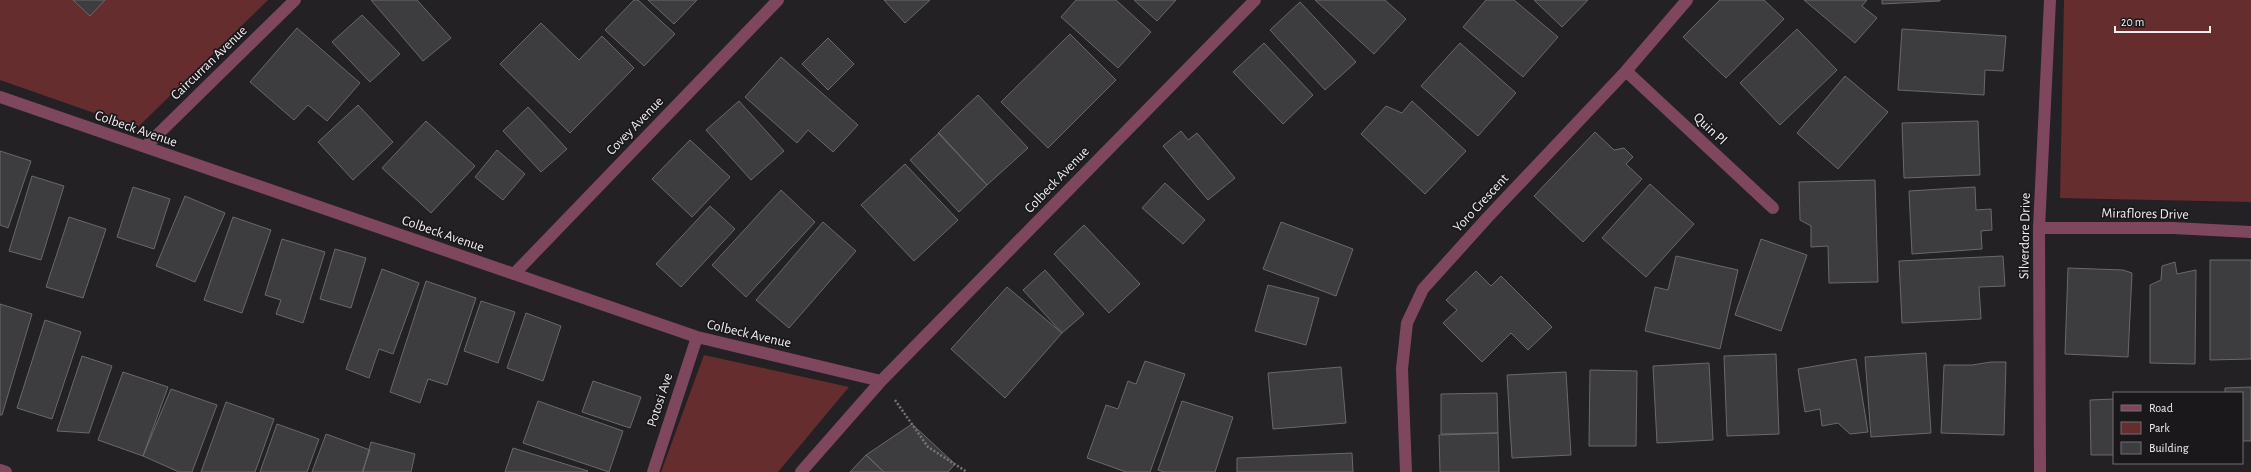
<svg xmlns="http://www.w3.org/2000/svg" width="2251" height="472" font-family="'Alegreya Sans',sans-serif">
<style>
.green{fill:#662d2f}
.building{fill:#3d3c3e;stroke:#6a686b}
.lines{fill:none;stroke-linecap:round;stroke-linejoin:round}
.path{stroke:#777577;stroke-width:2.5;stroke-dasharray:2 2;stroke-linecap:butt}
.street{stroke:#7f475d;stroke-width:12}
.labels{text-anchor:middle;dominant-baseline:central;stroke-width:3.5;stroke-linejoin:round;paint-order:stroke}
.street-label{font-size:14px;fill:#f2f0f2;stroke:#1a181a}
</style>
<rect width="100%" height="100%" fill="#232123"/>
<path class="green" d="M0 0H268L137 128 0 80Z
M2064 0H2251V202L2060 198Z
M704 355 849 387 778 472H661Z"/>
<path class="building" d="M73 0H105L90 16Z
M371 0H417L451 38 423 61Z
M634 0H638L675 34 644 66 605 30Z
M648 0H697L674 24Z
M884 0H930L905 23Z
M1076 0H1116L1151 32 1118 68 1061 17Z
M1134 0H1176L1157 21Z
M1315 0H1385L1406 19 1374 54Z
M1486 0H1514L1558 37 1523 77 1463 27Z
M1534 0H1588L1562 27Z
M1720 0H1764L1784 19 1726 78 1683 37Z
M1804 0H1867L1862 6 1877 18 1855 43Z
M1882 0H1940V1L1882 4Z
M1300 2 1356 62 1325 90 1270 30Z
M362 15 400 54 370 82 332 42Z
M541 23 579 60 602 36 634 68 570 133 500 64Z
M297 28 360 83 327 121 308 105 294 120 250 82Z
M1797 29 1837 70 1780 125 1740 83Z
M1902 29 2006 36 2003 71 1985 70 1984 95 1898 90Z
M1070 34 1116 80 1048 148 1001 102Z
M828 38 854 64 828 90 802 64Z
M1264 43 1313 95 1283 124 1233 72Z
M1460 43 1516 93 1478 136 1421 86Z
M781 57 858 125 833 152 808 130 797 143 745 97Z
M1845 76 1888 112 1838 169 1797 133Z
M978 95 1028 148 987 185 938 133Z
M739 101 784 151 751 180 706 130Z
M1412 101 1466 151 1425 194 1361 134 1386 106 1402 113Z
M358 105 393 142 353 180 318 142Z
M528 107 567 149 541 172 503 131Z
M426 121 475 166 431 213 382 168Z
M1978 121 1980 175 1904 178 1902 123Z
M1181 131 1188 140 1197 133 1235 178 1208 200 1163 146Z
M1595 132 1614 150 1624 148 1633 157 1626 164 1642 179 1583 242 1534 196Z
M939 133 987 185 959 212 910 160Z
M690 140 730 177 692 217 652 179Z
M497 150 525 174 503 200 475 177Z
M0 151 31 161 8 228 0 225Z
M905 164 958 220 914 261 861 205Z
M32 176 64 186 41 260 9 251Z
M1875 180 1878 282 1829 283 1828 246 1811 247V226L1800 220 1799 182Z
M1165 183 1205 220 1183 244 1142 208Z
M1650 184 1694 224 1646 277 1602 238Z
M133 187 170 199 154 249 117 237Z
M1975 187 1976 210 1991 209 1992 230 1981 231 1982 249 1912 254 1909 191Z
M781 190 815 222 746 297 712 265Z
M185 196 225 213 195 282 156 266Z
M710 206 735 229 681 287 656 264Z
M69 217 106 229 83 298 46 287Z
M233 217 271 230 242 313 204 300Z
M823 222 856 251 789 328 756 300Z
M1281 222 1353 249 1336 296 1263 269Z
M1084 225 1140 284 1109 313 1054 254Z
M282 239 325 252 303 323 276 314 281 300 265 295Z
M1761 239 1807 255 1781 331 1735 315Z
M335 249 366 258 351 308 320 299Z
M1676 256 1738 270 1720 349 1645 331 1655 287 1668 290Z
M2003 256 2005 286 1979 287 1981 319 1902 323 1899 261Z
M2210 260H2251V359L2210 360Z
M2175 262 2177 274 2196 270 2195 364 2150 363V285L2161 280 2162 266Z
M2068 268 2123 270 2132 273 2128 357 2065 354Z
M382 269 419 283 393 354 379 349 369 378 346 369Z
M1045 270 1084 314 1062 333 1023 290Z
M1476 271 1491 286 1501 276 1552 327 1528 350 1511 333 1482 362 1443 323 1457 310 1446 300Z
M426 281 476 298 447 385 428 379 420 403 390 392Z
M1268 285 1319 298 1306 345 1255 331Z
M1007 287 1062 333 1005 398 951 349Z
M481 301 515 312 498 363 464 351Z
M0 304 32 314 2 415H0Z
M526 313 561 326 543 381 507 368Z
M45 320 81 332 52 419 17 408Z
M1926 353 1931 433 1871 437 1865 357Z
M1776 354 1779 434 1727 436 1724 356Z
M82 356 112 366 89 433 57 431Z
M1856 359 1868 432 1850 434 1838 423 1822 426 1820 409 1805 412 1798 369Z
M1145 361 1185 374 1150 472H1126L1087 458 1106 405 1118 409 1128 381 1136 384Z
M1991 362H2006L2004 435 1941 433 1944 365H1972Z
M1709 363 1713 440 1657 443 1653 366Z
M1341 367 1346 423 1273 429 1268 373Z
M1590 370 1637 371 1636 446H1589Z
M123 372 168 387 143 456 98 440Z
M1566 372 1571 455 1512 458 1507 375Z
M593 381 641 397 630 428 582 412Z
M2251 387V441H2242V393H2225V388Z
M171 389 217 405 192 472H179L143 456Z
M1497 393 1498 433 1441 434V394Z
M2114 399V455H2091L2090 400Z
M538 401 623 431 609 472 523 443Z
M1182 401 1233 417 1215 472H1164L1158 470Z
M226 402 274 419 255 472H201Z
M277 424 319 439 307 472H260Z
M912 424 955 464 948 472H884L866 455Z
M1498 433 1499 472H1440L1439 435Z
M326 434 370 450 362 472H312Z
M371 442 415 454 411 472H363Z
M513 448 588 471 587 472H505Z
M1352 453 1353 472H1237V458Z
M866 455 884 472H850Z"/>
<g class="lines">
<path class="path" d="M895 400 928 447 967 472"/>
<path class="street" d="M1626 71 1773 208
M0 97 697 337 881 381
M145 147 295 0
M2039 228H2173L2251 232
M514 274 778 0
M0 470 6 472
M653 472 697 337
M801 472 881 381 1255 0
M1406 472 1402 369 1407 323 1423 289 1488 217 1626 71 1687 0
M2040 472 2039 228 2050 0"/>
</g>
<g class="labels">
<g class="street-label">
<text transform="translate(209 63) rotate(-44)">Caircurran Avenue</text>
<text transform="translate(635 126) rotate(-46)">Covey Avenue</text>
<text transform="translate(136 129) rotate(19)">Colbeck Avenue</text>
<text transform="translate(1710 129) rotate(43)">Quin Pl</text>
<text transform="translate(1057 180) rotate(-46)">Colbeck Avenue</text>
<text transform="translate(1481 203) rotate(-47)">Yoro Crescent</text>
<text transform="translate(2145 214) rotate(1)">Miraflores Drive</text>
<text transform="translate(443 234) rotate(19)">Colbeck Avenue</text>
<text transform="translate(2025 236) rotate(-89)">Silverdore Drive</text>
<text transform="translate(749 334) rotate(13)">Colbeck Avenue</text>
<text transform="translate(660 400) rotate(-72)">Potosi Ave</text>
</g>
</g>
<rect x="2113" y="392" width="130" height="72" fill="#1a181a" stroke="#706e70"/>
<rect x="2121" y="405" width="20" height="6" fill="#7f475d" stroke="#706e70"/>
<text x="2149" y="412" font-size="12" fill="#f2f0f2">Road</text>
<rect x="2121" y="422" width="20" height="12" fill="#662d2f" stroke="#706e70"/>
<text x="2149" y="432" font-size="12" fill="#f2f0f2">Park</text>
<rect x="2121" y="442" width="20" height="12" fill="#3d3c3e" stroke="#706e70"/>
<text x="2149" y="452" font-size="12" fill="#f2f0f2">Building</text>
<path d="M2115 26v6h95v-6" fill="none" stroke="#f2f0f2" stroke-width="2"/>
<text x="2121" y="26" font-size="12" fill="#f2f0f2" stroke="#1a181a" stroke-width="3" paint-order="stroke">20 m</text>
</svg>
